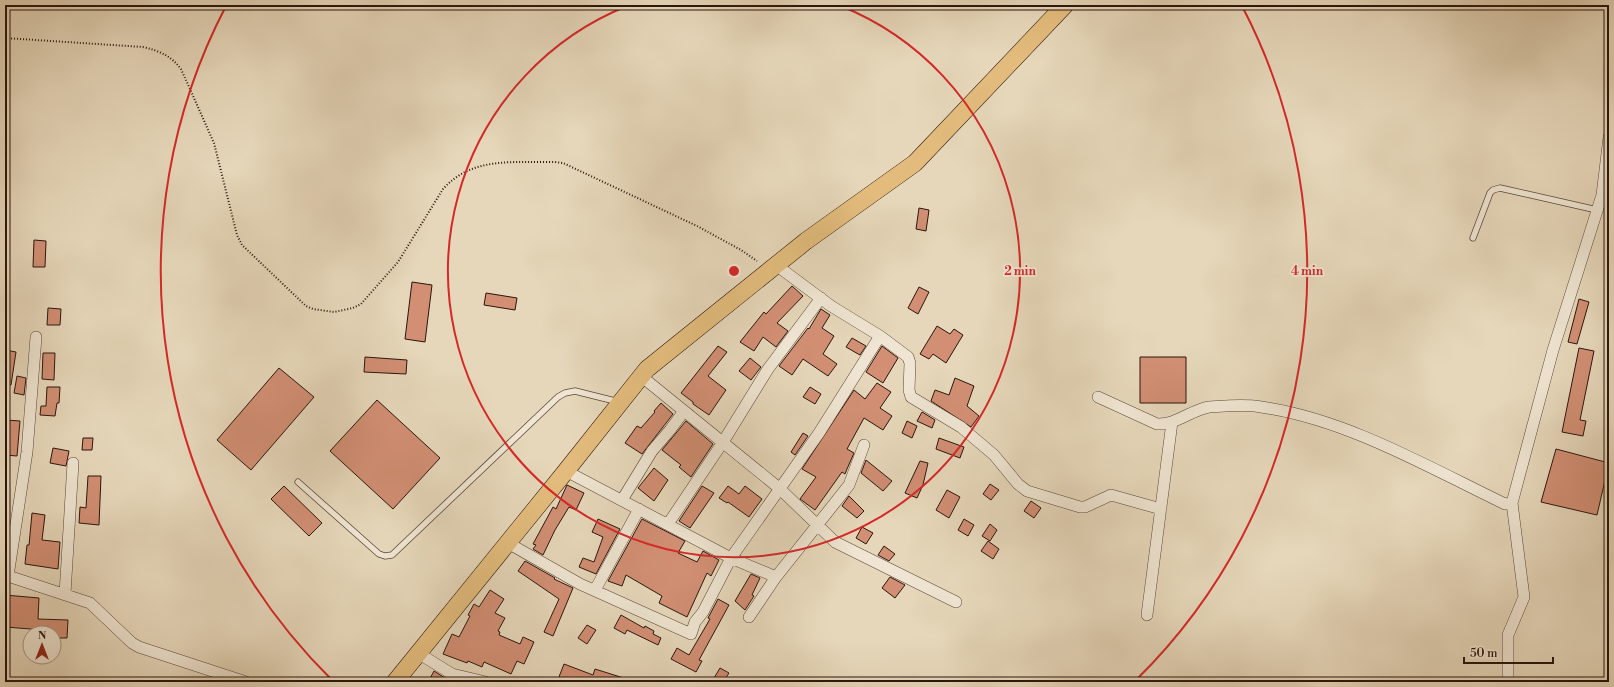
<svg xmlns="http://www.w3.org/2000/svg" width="1614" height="687" font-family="'Libre Bodoni',serif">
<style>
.building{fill:#d28f74;stroke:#2a150d}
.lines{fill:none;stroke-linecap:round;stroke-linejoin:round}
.service-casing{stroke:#594638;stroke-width:7}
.minor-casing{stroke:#594638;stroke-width:12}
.primary-casing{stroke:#2a150d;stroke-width:18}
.path{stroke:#2a150d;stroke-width:2;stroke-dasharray:1 2;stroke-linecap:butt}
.service{stroke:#efe5d2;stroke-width:5.5}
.minor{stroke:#efe5d2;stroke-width:11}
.primary{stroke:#e3bc7d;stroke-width:17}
.ring{fill:none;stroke:#d62828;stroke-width:2}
.centre{fill:#d62828;stroke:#efe5d2;stroke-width:2}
.ring-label{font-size:12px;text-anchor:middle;font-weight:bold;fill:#d62828;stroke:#efe5d2;stroke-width:3.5;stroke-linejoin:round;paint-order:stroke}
</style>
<rect width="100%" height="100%" fill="#e6d7ba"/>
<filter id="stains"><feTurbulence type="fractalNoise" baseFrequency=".005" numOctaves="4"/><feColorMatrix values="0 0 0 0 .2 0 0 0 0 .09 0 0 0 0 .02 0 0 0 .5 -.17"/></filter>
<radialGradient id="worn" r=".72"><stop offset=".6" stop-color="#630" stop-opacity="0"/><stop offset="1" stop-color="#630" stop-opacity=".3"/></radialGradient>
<path class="building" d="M919 208 929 210 926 231 916 229Z
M34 240 46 241 45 267H33Z
M412 282 432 285 425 342 405 339Z
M792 286 803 296 777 323 788 331 776 347 763 337 754 351 740 342 764 312 766 314Z
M919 287 929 292 918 314 908 308Z
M486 293 517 298 515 310 484 305Z
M1579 299 1589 302 1577 344 1568 342Z
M48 308 61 309 60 325H47Z
M821 309 830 315 822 328 834 336 823 354 837 364 828 376 803 359 792 375 779 366 808 328 809 329Z
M937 326 950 334 954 329 963 335 946 363 933 354 929 359 920 354Z
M852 338 866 346 860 355 846 347Z
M718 346 727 352 708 376 726 390 709 415 693 404V402L681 393Z
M882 346 898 358 883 383 866 372Z
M1579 348 1594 351 1580 420 1586 421 1583 436 1562 432Z
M5 350 16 352 11 385 5 384Z
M43 353H55L54 380 42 379Z
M365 357 407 360 406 374 364 372Z
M1140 357H1186V403H1140Z
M750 358 761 367 751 380 739 371Z
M279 368 314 397 251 470 217 440Z
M17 376 26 378 24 395 14 393Z
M955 378 974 386 967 406 979 416 971 427 931 401 935 390 949 395Z
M877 383 891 392 880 408 892 416 883 430 864 418 847 449 854 453 847 469 845 474 842 472 815 510 800 499 816 477 802 469 854 390 865 399Z
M47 387H60L59 403H57L55 416 40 415 41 406H46Z
M810 387 821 394 815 404 803 397Z
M377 400 440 458 393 509 330 451Z
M661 403 673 414 642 454 625 443 637 426 641 428 655 412 654 411Z
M922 412 935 420 932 428 917 421Z
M6 420 20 421 17 456 5 455Z
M686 421 713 444 691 477 679 467 681 465 662 450Z
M907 421 917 426 912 438 902 433Z
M803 433 808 436 795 455 791 452Z
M83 438H93L92 450H82Z
M939 438 964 447 960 458 936 449Z
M53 448 69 451 66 466 50 463Z
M1556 449 1609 463 1597 515 1541 502Z
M866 460 892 481 883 491 861 473Z
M920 461 928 463 923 485 917 498 905 493Z
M654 468 668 480 654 501 638 488Z
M88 476H101L99 525 79 523 80 507 86 508Z
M990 484 999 490 991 500 983 494Z
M567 485 584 493 576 510 569 507 555 530 543 555 533 549 536 545 533 544 553 507 556 509Z
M284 486 322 523 309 536 271 499Z
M702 486 714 493 690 528 679 521Z
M728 486 739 494 745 486 762 499 749 517 728 502 727 503 719 498Z
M947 490 960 497 949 518 936 510Z
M849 496 864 511 857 518 842 506Z
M1031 501 1041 508 1034 518 1024 511Z
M32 513 45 515 42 540 60 542 58 569 25 564 27 545H29Z
M598 519 620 529 596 574 579 567 583 558 594 562 603 537 592 532Z
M642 519 685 541 678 553 697 562 703 551 719 560 711 576 707 573 687 617 659 603 662 596 626 575 622 586 608 581Z
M964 519 974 525 968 536 958 530Z
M990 524 997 530 990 541 982 536Z
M862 527 873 533 866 544 856 538Z
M988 541 999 549 993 559 981 551Z
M884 546 895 554 889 561 878 555Z
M525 561 555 578 554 579 573 588 553 636 544 632 559 599 518 571Z
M751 574 760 578 752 595 754 596 745 610 735 601Z
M890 577 905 585 895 598 882 588Z
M490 590 504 599 495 613 505 618 498 631 500 632 499 635 520 644 523 637 534 642 524 664 517 661 511 674 484 662 482 667 468 661 467 663 443 654 452 634 459 637 470 616 468 615 474 604 479 607Z
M5 595 39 598 38 619 68 620 67 638H54V633H44V630L5 627Z
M718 599 729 605 699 660 702 661 696 672 671 659 677 648 689 655 710 619 708 618Z
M621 615 644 628 645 626 654 631 653 634 661 638 658 645 627 630 625 634 614 628Z
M587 625 596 630 587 644 578 638Z
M564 664 593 675 595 669 630 680V682H557Z
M720 668 729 673 723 682H720L714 678Z
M434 671 448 680 455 682H428Z"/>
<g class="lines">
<defs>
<path id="service" d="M1473 238 1490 193 1493 190 1500 188 1597 210
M298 482 379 554 385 556 392 555 558 397 565 393 575 391 619 402"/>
<path id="minor" d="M776 265 831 306 880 336 908 357 910 363 909 390 911 397 961 427 994 455 1018 484 1027 491 1080 507H1085L1111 495 1161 509
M641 376 779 488 835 542 956 602
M1098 397 1157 424C1176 425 1191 410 1209 407 1226 406 1244 404 1261 407 1346 419 1428 467 1505 504L1512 503 1553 350 1602 195 1609 137
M566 471 731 558 819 433 880 336
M622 500 652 451 670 430 684 411
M668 524 723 442 768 369 821 298
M508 543 580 584 691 634 695 622 703 612 731 558 776 577
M5 575 90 603 132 643 139 647 246 682
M8 576 27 452 36 337
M595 590 639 509
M65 594 73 463
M1147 615 1172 422
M749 617 776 577 849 485 864 445
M418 653 452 674 486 682
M1508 682V635L1524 597 1512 503"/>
<path id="primary" d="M395 682 566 471 647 369 806 241 915 163 1065 5"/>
</defs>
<use href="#service" class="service-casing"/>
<use href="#minor" class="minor-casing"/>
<use href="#primary" class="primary-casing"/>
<path class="path" d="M5 38 143 47C160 51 171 56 181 69L214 143 237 235 242 245 306 306 313 309 334 312 353 308 361 304 398 262 443 189C473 156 513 163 555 162L563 163 697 226 741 250 757 261"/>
<use href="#service" class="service"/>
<use href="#minor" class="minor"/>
<use href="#primary" class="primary"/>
</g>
<g class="ring">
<path d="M841 6A286 286 0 1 1 627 6"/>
<path d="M332 680A573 573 0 0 1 226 6M1242 6A573 573 0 0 1 1136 680"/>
</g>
<circle cx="734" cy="271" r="6" class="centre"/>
<g class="ring-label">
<text x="1020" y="275">2 min</text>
<text x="1307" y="275">4 min</text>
</g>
<rect width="1614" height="687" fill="none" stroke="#e6d7ba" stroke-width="20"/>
<rect x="6" y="6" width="1602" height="675" fill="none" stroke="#2a150d" stroke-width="2"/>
<rect x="10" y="10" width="1594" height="667" fill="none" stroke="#2a150d"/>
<g transform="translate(42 645)"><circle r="19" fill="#efe5d2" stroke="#a09283"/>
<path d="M0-3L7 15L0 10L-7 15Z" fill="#8f2418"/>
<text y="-6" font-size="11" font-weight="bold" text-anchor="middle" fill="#2a150d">N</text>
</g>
<path d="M1464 657v6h89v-6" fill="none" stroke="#2a150d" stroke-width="2"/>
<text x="1470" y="657" font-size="12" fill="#2a150d" stroke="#efe5d2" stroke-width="3" paint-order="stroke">50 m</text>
<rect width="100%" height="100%" filter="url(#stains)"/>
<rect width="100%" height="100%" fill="url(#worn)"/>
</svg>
